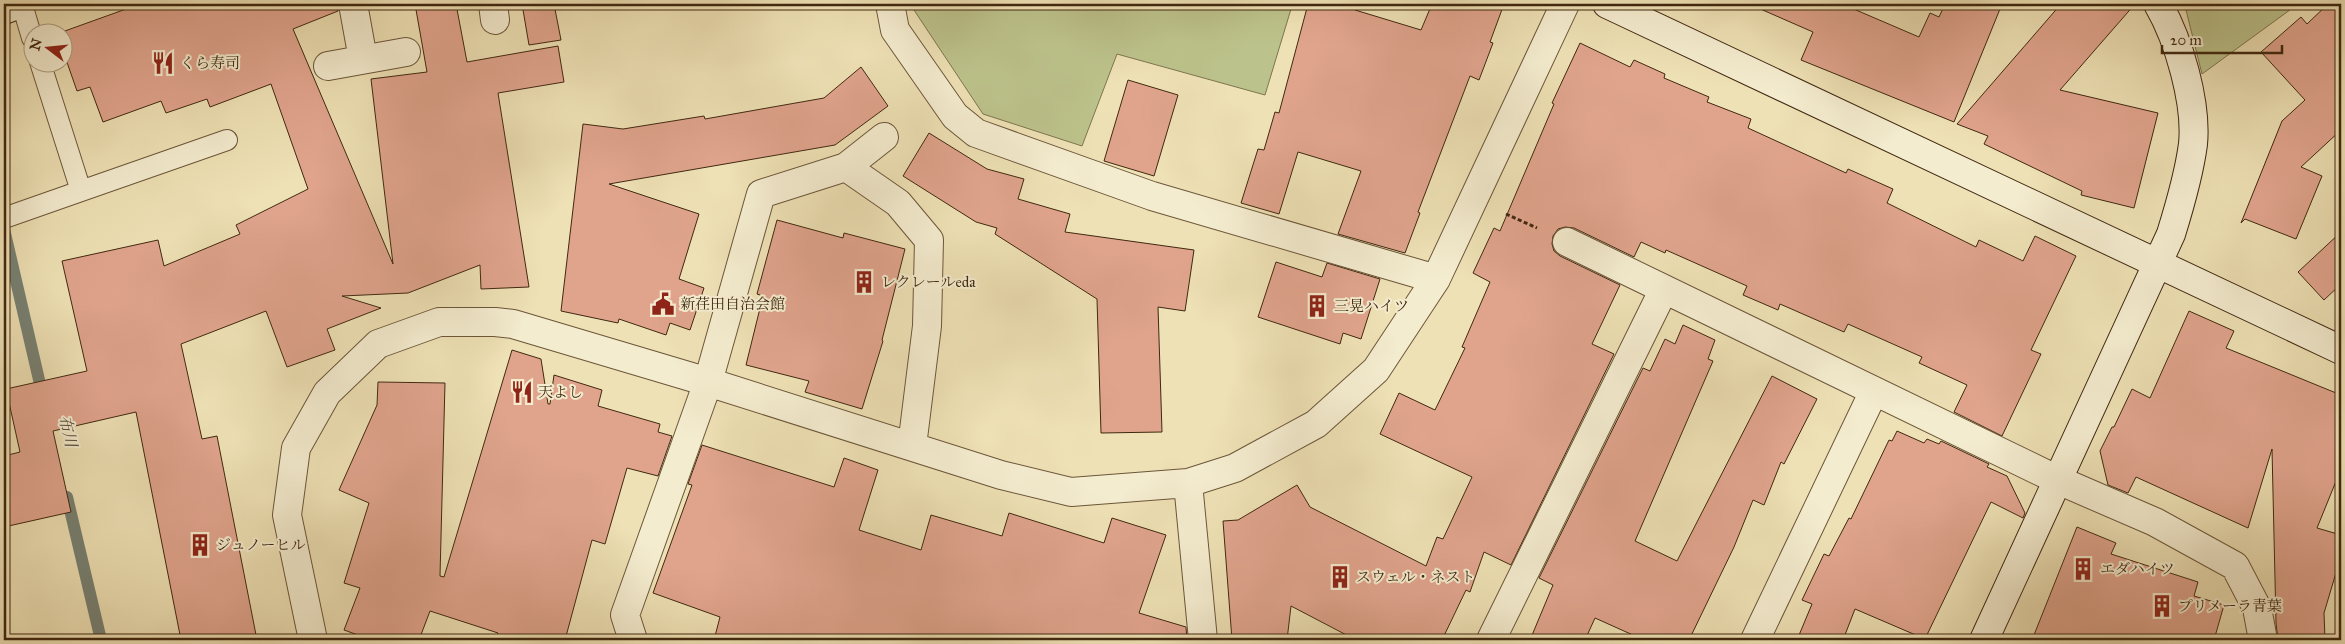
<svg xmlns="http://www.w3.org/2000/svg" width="2345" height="644" font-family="'IM FELL Great Primer','Noto Serif JP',serif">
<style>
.green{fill:#bcc28b;stroke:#7e754e}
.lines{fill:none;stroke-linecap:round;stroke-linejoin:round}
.stream{stroke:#778173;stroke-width:12}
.building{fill:#e0a48d;stroke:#402810}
.lane-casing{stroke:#6c5639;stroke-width:22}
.street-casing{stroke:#6c5639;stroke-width:30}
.secondary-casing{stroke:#402810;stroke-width:30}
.path{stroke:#402810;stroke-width:3;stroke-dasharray:4 2.5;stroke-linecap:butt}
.lane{stroke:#f4eccf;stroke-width:20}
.street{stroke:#f4eccf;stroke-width:28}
.secondary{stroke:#f4eccf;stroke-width:28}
.labels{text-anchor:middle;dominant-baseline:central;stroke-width:4;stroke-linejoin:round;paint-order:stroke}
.poi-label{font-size:15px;fill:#402810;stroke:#f4eccf;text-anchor:start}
.water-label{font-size:16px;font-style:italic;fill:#574d39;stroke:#f4eccf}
</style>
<rect width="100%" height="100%" fill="#eee1b5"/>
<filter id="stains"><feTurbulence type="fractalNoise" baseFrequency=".004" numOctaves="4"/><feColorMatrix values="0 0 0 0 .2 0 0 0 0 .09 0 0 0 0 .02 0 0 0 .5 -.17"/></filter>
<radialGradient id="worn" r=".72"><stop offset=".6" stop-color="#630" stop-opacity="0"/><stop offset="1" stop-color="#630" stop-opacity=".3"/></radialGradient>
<path class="green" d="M910 4H1274L1291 9 1265 95 1117 54 1082 146 983 114Z
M2182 4H2298L2202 74 2186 10Z"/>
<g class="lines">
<path class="stream" d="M4 229 43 397
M67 497 101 640"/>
</g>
<path class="building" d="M140 4H338V11L293 29 393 264 371 79 427 72 415 4H456L467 62 558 46 564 82 498 93 529 287 481 289 480 265 408 293 342 296 381 308 327 329 335 350 287 367 266 311 181 344 202 439 217 436 257 640H181L136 412 53 431 71 512 4 527V456L20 452 6 389 87 371 62 261 158 240 164 266 240 234 236 225 308 189 271 84 210 107 207 99 166 113 161 101 103 122 90 87 77 91 62 48V32Z
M522 4H554L561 40 529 45Z
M1308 4H1357L1355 10 1421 30 1432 4H1504L1490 42 1493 43 1479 80 1470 76 1418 212 1420 213 1405 253 1338 234 1361 171 1298 152 1279 214 1241 203 1258 149 1264 150 1275 112 1279 113Z
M1749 4H1842L1919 37 1930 13 1939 17 1945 4H2002L1954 122 1801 60 1813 32Z
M2061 4H2135L2060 90 2158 113 2134 208 2081 195 2082 191 1984 144 1988 136 1957 124Z
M2328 4H2341V130L2301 167 2322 176 2296 239 2245 219 2241 223 2282 121 2305 100 2261 52 2301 17 2307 24Z
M1580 43 1630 67 1634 60 1665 74 1664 78 1709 97 1707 102 1751 119 1748 128 1846 173 1848 169 1893 189 1887 203 1976 247 1979 240 2023 261 2035 236 2076 256 2031 350 2041 354 2002 436 1954 412 1967 385 1919 363 1922 357 1848 324 1844 332 1780 304 1778 310 1743 295 1747 286 1666 250 1665 253 1641 242 1634 257 1574 228 1565 227 1558 229 1553 236 1552 244 1554 251 1560 256 1620 285 1592 344 1614 354 1511 565 1484 552 1470 592 1466 590 1442 640H1356L1291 606 1287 640H1232L1223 521 1238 520 1297 485 1310 507 1426 566 1437 537 1443 539 1472 477 1380 434 1399 393 1435 410 1465 348 1462 347 1490 282 1473 273 1494 228 1500 231 1554 104 1552 103Z
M861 67 888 106 835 145 609 184 699 214 679 279 704 288 690 330 670 323 666 335 619 319 618 323 561 311 583 124 623 129 704 116 705 119 824 98Z
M1128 80 1178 95 1154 176 1104 161Z
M929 133 987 169 1024 179 1018 199 1070 214 1065 232 1194 250 1185 311 1158 307 1162 432 1101 433 1097 299 995 234 997 228 976 222 903 176Z
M777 220 843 238 844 233 905 249 882 340 883 341 862 409 805 392 809 381 746 365 763 296 757 294Z
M2341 232V284L2324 300 2298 272Z
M1276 262 1322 277 1327 263 1380 279 1361 339 1343 333 1340 344 1258 317Z
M2189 311 2234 331 2226 348 2341 395V469L2317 528 2341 535V556L2324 613 2325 640H2278L2276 623 2272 449 2248 528 2136 477 2128 493 2108 485 2100 451 2112 427H2114L2132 389 2150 398Z
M1683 325 1715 340 1708 359 1713 361 1635 541 1677 561 1772 376 1817 399 1784 464 1781 462 1764 505 1753 500 1734 547 1689 640H1644L1595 618 1585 640H1530L1553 585 1539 578 1643 368 1650 371 1665 339 1675 344Z
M512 350 541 359 548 404H550L554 375 602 390 598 406 660 424 658 432 672 436 658 476 627 468 605 544 592 540 565 640H496L498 633 430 611 419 640H372L344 630 360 588 344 583 369 503 339 490 377 405 378 382 445 383 440 576 444 577Z
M1897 431 1924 443 1927 439 1939 444 1941 441 1989 464 1987 467 2007 476 2025 513 2023 518 1991 502 1925 639 1855 609 1843 640H1797L1812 604 1802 600 1824 554 1829 556 1849 518 1851 519 1889 440 1892 441Z
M702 445 834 487 844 458 878 470 859 530 921 550 931 515 1002 536 1009 513 1104 543 1112 518 1166 535 1139 613 1186 627 1187 640H714L720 617 653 593 692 485 688 484Z
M2077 527 2116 543 2111 554 2198 582 2194 596 2224 605 2214 640H2032Z"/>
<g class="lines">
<defs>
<path id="lane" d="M22 4 32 38
M40 62 81 191 227 140
M4 218 81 191"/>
<path id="street" d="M353 4 363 59
M493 4 495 20
M890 4 895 30 955 116 976 133 1152 196 1436 279
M328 66 406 52
M846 167 898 203 929 240 927 326 912 446
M1567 242 2058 480 2155 522 2235 566 2257 608 2263 640
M1188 483 1203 640
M313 640 287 515 296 448 327 393 378 344 439 322H495L513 324 708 382 1001 475 1071 492 1188 483 1235 468 1316 424 1376 370 1436 279 1565 4
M633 640 625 615 708 382 761 194 846 167 884 137
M1491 640 1664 289
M1755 640 1874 391"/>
<path id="secondary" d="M1607 4 2341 350
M4 10 20 4
M1984 640 2171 234C2180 205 2189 175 2193 144 2197 103 2179 40 2158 4"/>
</defs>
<use href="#lane" class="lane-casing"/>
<use href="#street" class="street-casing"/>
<use href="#secondary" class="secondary-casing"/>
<path class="path" d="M1506 214 1537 228"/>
<use href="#lane" class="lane"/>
<use href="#street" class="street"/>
<use href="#secondary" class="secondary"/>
</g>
<defs>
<symbol id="restaurant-bare" viewBox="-9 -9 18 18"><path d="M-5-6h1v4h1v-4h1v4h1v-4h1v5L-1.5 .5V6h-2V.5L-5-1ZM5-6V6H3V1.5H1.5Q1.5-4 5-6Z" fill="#8f2418" stroke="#f4eccf" stroke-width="2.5" paint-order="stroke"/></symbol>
<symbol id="building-bare" viewBox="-9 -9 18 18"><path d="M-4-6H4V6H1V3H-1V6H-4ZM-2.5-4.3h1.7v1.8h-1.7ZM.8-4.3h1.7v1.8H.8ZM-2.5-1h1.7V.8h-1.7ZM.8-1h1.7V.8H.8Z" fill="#8f2418" stroke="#f4eccf" stroke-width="2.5" paint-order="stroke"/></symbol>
<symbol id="civic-bare" viewBox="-9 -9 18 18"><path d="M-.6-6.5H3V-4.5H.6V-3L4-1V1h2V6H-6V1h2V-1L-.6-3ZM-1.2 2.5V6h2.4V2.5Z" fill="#8f2418" stroke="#f4eccf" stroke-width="2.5" paint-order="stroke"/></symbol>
</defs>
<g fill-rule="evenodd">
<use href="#restaurant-bare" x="147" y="47" width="32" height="32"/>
<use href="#building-bare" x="848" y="266" width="32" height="32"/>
<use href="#civic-bare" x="647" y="288" width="32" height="32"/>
<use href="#building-bare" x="1301" y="290" width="32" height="32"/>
<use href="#restaurant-bare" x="506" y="376" width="32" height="32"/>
<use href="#building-bare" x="184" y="529" width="32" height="32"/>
<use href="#building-bare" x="2067" y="553" width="32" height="32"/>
<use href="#building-bare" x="1324" y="561" width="32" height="32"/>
<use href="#building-bare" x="2146" y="590" width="32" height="32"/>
</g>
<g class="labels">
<g class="poi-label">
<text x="180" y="63">くら寿司</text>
<text x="881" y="282">レクレールeda</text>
<text x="680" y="304">新荏田自治会館</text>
<text x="1334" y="306">三晃ハイツ</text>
<text x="538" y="392">天よし</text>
<text x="216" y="545">ジュノーヒル</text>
<text x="2100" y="569">エダハイツ</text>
<text x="1356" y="577">スウェル・ネスト</text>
<text x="2178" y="606">プリメーラ青葉</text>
</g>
<g class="water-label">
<text transform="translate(68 431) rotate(77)">布川</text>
</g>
</g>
<rect width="2345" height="644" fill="none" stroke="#eee1b5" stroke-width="20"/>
<rect x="5" y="5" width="2335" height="634" fill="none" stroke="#402810" stroke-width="2.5"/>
<rect x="10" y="10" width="2325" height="624" fill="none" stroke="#402810"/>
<g transform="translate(48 48) rotate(286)"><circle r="24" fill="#f4eccf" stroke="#ac9e83"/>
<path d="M0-4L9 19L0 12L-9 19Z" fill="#8f2418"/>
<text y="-8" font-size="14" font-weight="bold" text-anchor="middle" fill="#402810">N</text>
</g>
<path d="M2162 45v8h120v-8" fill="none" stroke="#402810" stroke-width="2.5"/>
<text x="2170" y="45" font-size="15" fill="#402810" stroke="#f4eccf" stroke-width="4" paint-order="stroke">20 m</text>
<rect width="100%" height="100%" filter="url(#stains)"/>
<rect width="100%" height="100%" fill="url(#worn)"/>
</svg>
